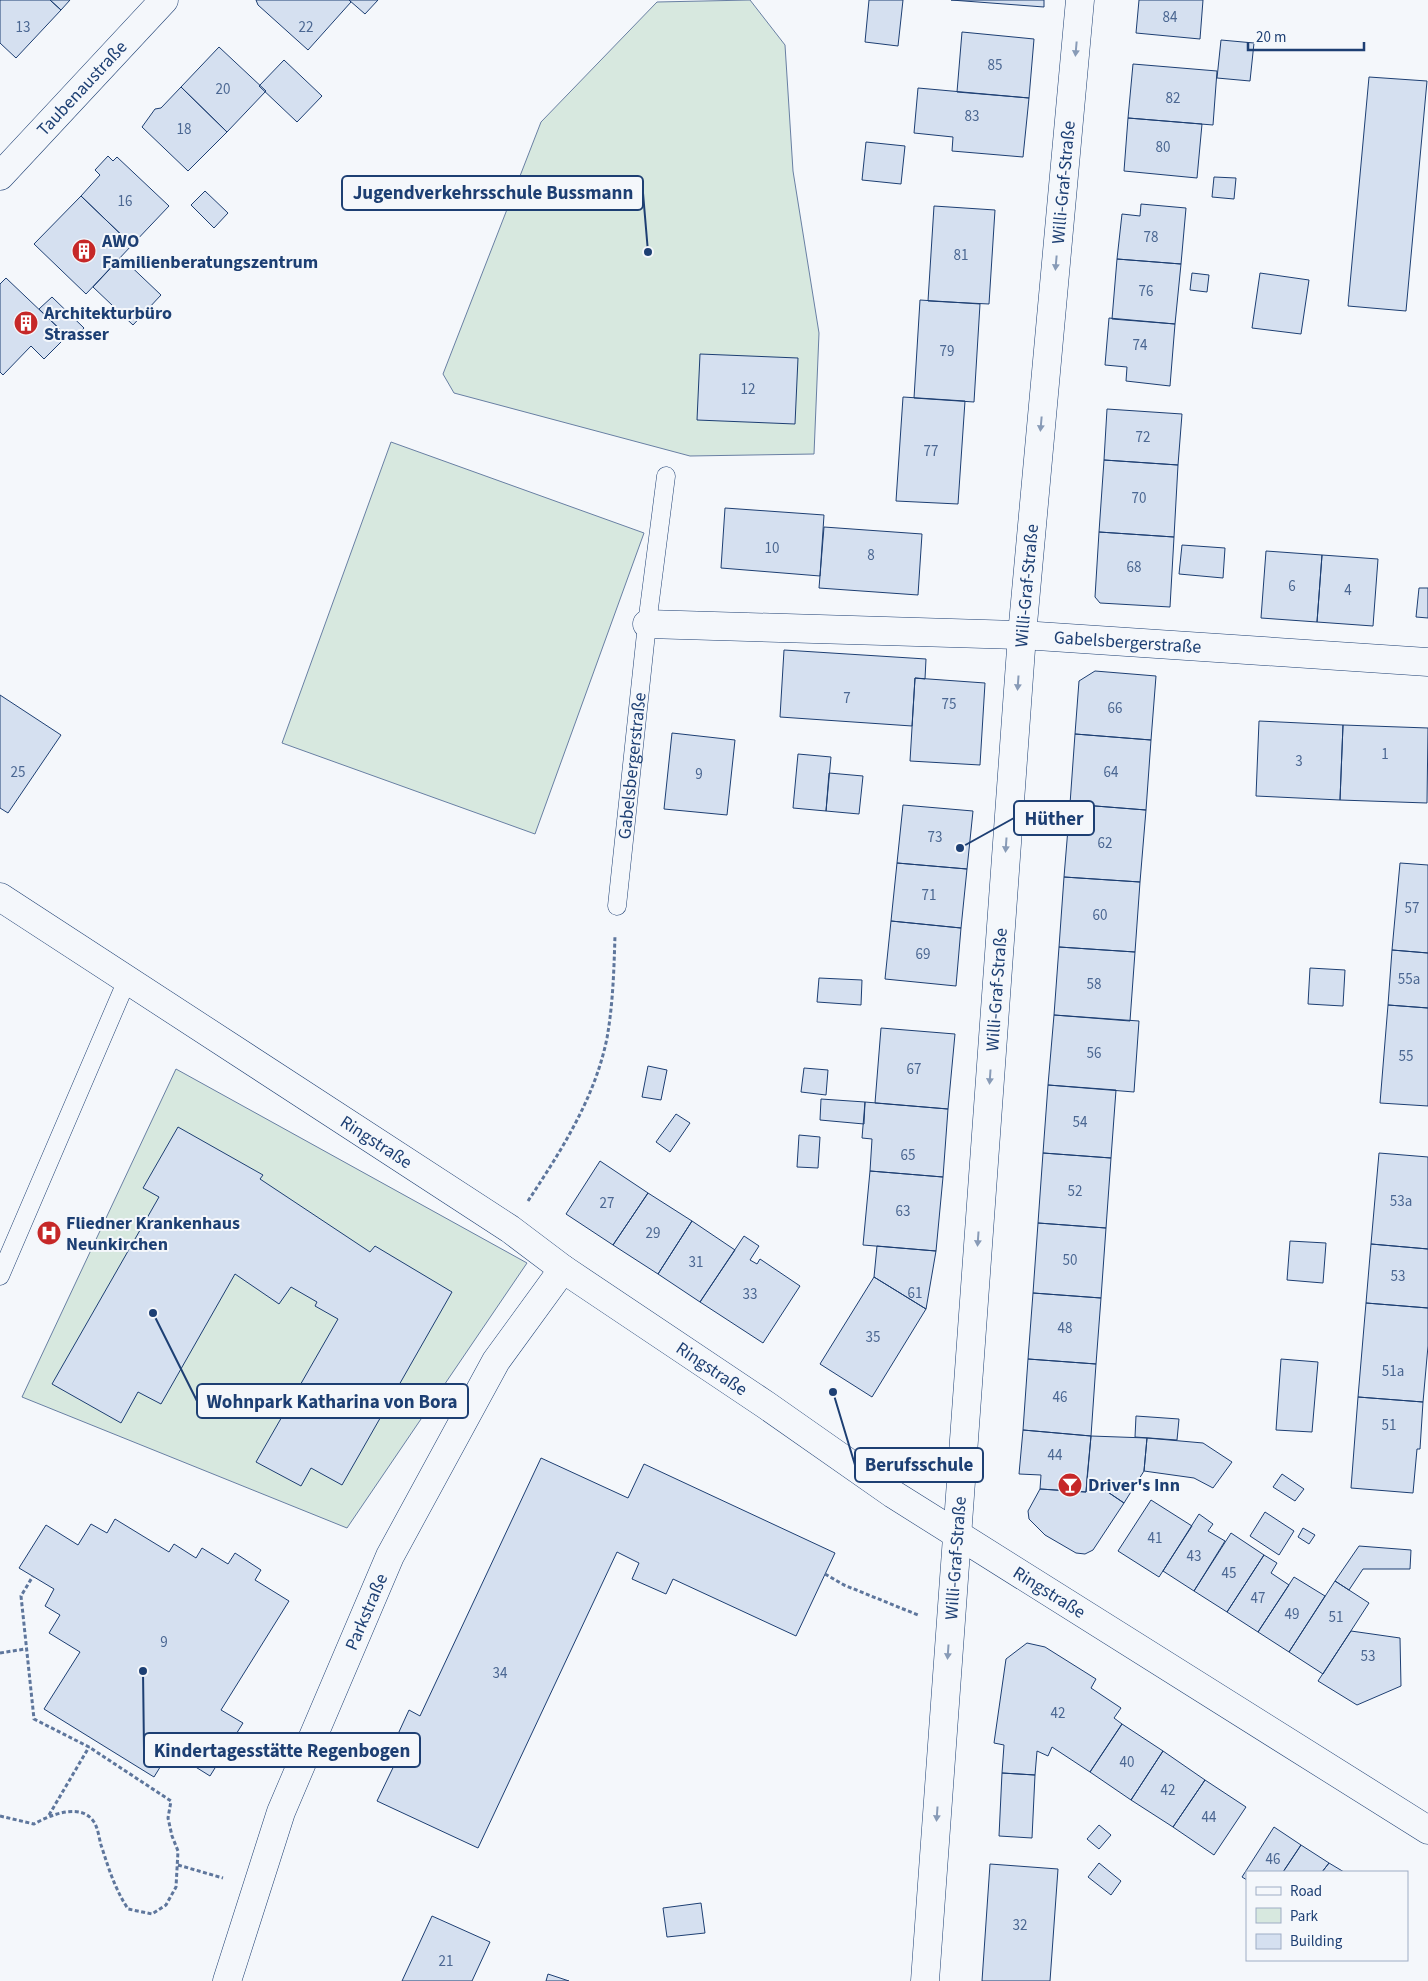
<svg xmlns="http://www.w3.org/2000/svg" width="1428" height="1981" font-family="'Source Sans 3',sans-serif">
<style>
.green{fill:#d7e8df;stroke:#687fa3}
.building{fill:#d5e0f0;stroke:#1d3f73}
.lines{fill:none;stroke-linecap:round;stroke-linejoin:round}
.lane-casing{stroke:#1d3f73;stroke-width:19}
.street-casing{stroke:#1d3f73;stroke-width:29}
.secondary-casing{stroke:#1d3f73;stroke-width:29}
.path{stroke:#5e769c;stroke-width:3;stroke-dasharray:4 2.5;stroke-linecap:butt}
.lane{stroke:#f4f7fb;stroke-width:18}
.street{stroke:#f4f7fb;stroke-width:28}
.secondary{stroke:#f4f7fb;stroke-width:28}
.oneway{fill:#889bb7}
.labels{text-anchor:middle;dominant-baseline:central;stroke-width:4;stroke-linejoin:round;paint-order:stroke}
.number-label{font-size:15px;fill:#4b6792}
.street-label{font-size:18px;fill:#1d3f73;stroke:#f4f7fb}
.poi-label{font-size:18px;font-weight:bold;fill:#1d3f73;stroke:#f4f7fb;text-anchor:start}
.leader{fill:none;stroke:#1d3f73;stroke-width:2}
.callout-dot{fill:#1d3f73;stroke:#f4f7fb;stroke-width:2}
.callout{fill:#f4f7fb;stroke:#1d3f73;stroke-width:2}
.callout-label{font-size:19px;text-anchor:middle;font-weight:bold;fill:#1d3f73}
</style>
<rect width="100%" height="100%" fill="#f4f7fb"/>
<path class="green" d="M750 0 785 45 793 171 819 333 814 454 690 456 454 393 443 374 541 122 657 2Z
M391 442 644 533 535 834 282 743Z
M176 1069 527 1263 347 1528 22 1397Z"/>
<path class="building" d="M0 0H50L61 10 16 58 0 43Z
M50 0H70L61 10Z
M256 0H349L351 2 308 50 258 5Z
M349 0H378L365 14Z
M869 0H903L898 46 865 42Z
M951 0H1044V7Z
M1139 0H1203L1200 39 1136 33Z
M962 32 1034 39 1029 98 957 92Z
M1221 40 1254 43 1250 81 1217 78Z
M219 47 266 91 227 132 181 87Z
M284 60 322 96 297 122 259 86Z
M1133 64 1217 71 1213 125 1128 118Z
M1369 77 1427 81 1406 311 1348 306Z
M181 87 227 132 188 171 142 127 155 109 161 108Z
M918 88 1029 98 1023 157 952 151 953 137 914 133Z
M1128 118 1202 124 1197 178 1124 171Z
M866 142 905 146 901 184 862 180Z
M108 156 113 161 117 157 169 206 132 245 81 196 100 175 95 170Z
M1214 177 1236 178 1234 199 1212 197Z
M205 191 228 213 214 228 191 205Z
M81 196 132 245 86 294 34 244Z
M1141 204 1186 208 1181 264 1117 259 1122 214 1140 216Z
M934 206 995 210 989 304 928 301Z
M121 257 161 295 133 325 93 287Z
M1117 259 1181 264 1175 324 1112 319Z
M1192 273 1209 275 1207 292 1190 290Z
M1260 273 1309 280 1301 334 1252 328Z
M6 278 67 336 44 359 31 346 3 375 0 372V284Z
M52 297 84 328 72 341 39 309Z
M920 300 980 304 974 402 914 398Z
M1109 318 1175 324 1170 386 1126 381 1127 367 1105 365Z
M700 354 798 358 795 424 697 420Z
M903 397 965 401 958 504 896 501Z
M1107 409 1182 414 1178 465 1104 460Z
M1104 460 1178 465 1174 537 1099 532Z
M725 508 824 515 820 576 721 568Z
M824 527 922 534 918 595 819 588Z
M1099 532 1174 537 1170 607 1100 603 1095 597Z
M1182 545 1225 548 1223 578 1179 574Z
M1266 551 1322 555 1317 622 1261 618Z
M1322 555 1378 559 1373 626 1317 622Z
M1419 588H1428V618L1416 617Z
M784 650 926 659 925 679 915 678 912 726 780 717Z
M1095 671 1156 676 1151 740 1075 734 1079 681Z
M915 678 985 683 980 765 910 761Z
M0 695 61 735 8 813 0 808Z
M1259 721 1343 725 1340 800 1256 796Z
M1343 725 1428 728 1427 803 1340 800Z
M672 733 735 740 727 815 664 809Z
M1075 734 1151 740 1146 810 1070 804Z
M798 754 831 757 826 811 793 808Z
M829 773 863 776 859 814 826 811Z
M1070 804 1146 810 1140 882 1064 877Z
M903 805 973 811 967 869 897 863Z
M897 863 967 869 961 928 891 921Z
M1400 863 1428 865V953L1392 950Z
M1064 877 1140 882 1135 952 1059 947Z
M891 921 961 928 956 986 885 979Z
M1059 947 1135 952 1130 1021 1054 1015Z
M1392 950 1428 953V1008L1388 1005Z
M1310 968 1345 970 1343 1006 1308 1004Z
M819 978 862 980 861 1005 817 1002Z
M1388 1005 1428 1008V1106L1380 1103Z
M1054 1015 1139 1021 1134 1092 1048 1085Z
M881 1028 955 1034 948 1109 875 1103Z
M648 1066 667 1070 661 1100 642 1097Z
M804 1068 828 1070 826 1095 801 1092Z
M1048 1085 1116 1090 1111 1158 1043 1153Z
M821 1099 865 1102 864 1124 820 1120Z
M865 1102 948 1109 943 1177 870 1171 872 1139 862 1138Z
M676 1114 690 1123 670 1152 656 1142Z
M178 1127 263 1175 260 1179 370 1252 375 1246 452 1292 342 1485 311 1468 301 1486 256 1462 338 1319 315 1306 317 1302 291 1287 279 1304 235 1274 161 1404 138 1392 121 1423 52 1384 159 1197 143 1188Z
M799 1135 820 1137 818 1168 797 1167Z
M1043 1153 1111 1158 1106 1228 1038 1223Z
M1379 1153 1428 1157V1249L1371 1244Z
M600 1161 648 1193 613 1245 566 1214Z
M870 1171 943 1177 936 1251 863 1245Z
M648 1193 692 1221 658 1274 613 1245Z
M692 1221 735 1250 700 1302 658 1274Z
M1038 1223 1106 1228 1101 1298 1033 1293Z
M744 1236 759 1246 750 1260 757 1264 760 1259 800 1286 763 1343 700 1302Z
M1290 1241 1326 1243 1323 1283 1287 1280Z
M1371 1244 1428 1249V1308L1366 1303Z
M877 1246 936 1251 926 1309 874 1277Z
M874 1277 926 1309 872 1397 820 1364Z
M1033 1293 1101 1298 1096 1364 1028 1359Z
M1366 1303 1428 1308V1346L1423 1402 1358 1397Z
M1028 1359 1096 1364 1091 1436 1023 1430Z
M1281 1359 1318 1362 1312 1432 1276 1430Z
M1358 1397 1423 1402 1420 1449H1417L1413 1493 1351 1488Z
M1136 1416 1179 1419 1177 1440 1135 1437Z
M1023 1430 1091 1436 1086 1492 1040 1489 1041 1475 1019 1474Z
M1091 1436 1147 1438 1144 1471 1124 1503 1087 1478Z
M1147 1438 1203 1443 1232 1462 1213 1488 1194 1478 1144 1471Z
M541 1458 628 1498 644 1464 835 1553 796 1636 673 1579 666 1594 632 1579 639 1563 617 1552 478 1848 377 1801 402 1749 393 1745 409 1710 420 1716Z
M1282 1474 1304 1489 1295 1501 1273 1487Z
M1087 1478 1124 1503 1093 1550 1085 1554 1076 1553 1045 1535 1029 1519 1028 1511 1040 1489 1086 1492Z
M1151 1500 1192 1526 1159 1577 1118 1551Z
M1265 1512 1294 1531 1279 1555 1250 1536Z
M1199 1514 1213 1524 1208 1531 1225 1541 1194 1591 1163 1571Z
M115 1519 169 1552 174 1544 196 1558 202 1548 228 1564 235 1553 261 1570 255 1580 289 1601 221 1710 243 1723 210 1776 170 1751 154 1777 44 1709 80 1652 49 1633 60 1615 45 1606 54 1589 19 1568 46 1525 78 1545 91 1524 107 1533Z
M1303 1528 1315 1535 1309 1544 1298 1537Z
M1231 1533 1264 1555 1227 1612 1194 1591Z
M1359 1546 1411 1550 1410 1569H1363L1349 1590 1335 1581Z
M1264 1555 1277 1563 1271 1573 1289 1585 1258 1632 1227 1612Z
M1294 1577 1325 1596 1289 1652 1258 1632Z
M1335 1581 1369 1603 1323 1674 1289 1652Z
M1351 1631 1400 1638 1401 1686 1357 1705 1318 1681Z
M1027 1643 1045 1647 1096 1679 1091 1688 1121 1708 1114 1718 1122 1724 1090 1772 1052 1747 1048 1756 1037 1751 1035 1775 1002 1773 1004 1745 994 1743 1006 1659Z
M1122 1724 1163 1751 1131 1800 1090 1772Z
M1163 1751 1205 1780 1173 1827 1131 1800Z
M1002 1773 1035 1775 1032 1838 999 1836Z
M1205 1780 1246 1807 1214 1855 1173 1827Z
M1099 1825 1111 1835 1099 1849 1087 1839Z
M1274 1827 1301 1845 1283 1872H1247V1880L1242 1877Z
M1301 1845 1329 1863 1322 1872H1283Z
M1099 1863 1121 1881 1111 1895 1088 1877Z
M1329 1863 1344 1872H1322Z
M990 1864 1058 1869 1050 1981H982Z
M701 1903 705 1933 667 1937 663 1908Z
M432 1916 490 1942 472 1981H402Z
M548 1974 569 1981H546Z"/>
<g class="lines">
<defs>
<g id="lane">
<path id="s1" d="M617 906 647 624 666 476"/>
<path d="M0 1276 127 980"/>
</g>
<g id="street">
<path id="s2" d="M0 176 164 0"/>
<path id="s3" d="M647 624 1022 635 1428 662"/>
<path id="s4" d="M227 1981 281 1812 390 1556 496 1361 563 1269"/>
<path id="s5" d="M925 1981 1022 635 1080 0"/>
</g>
<g id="secondary">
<path id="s6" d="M0 897 510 1229 563 1269 766 1405 893 1494 1428 1830"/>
</g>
</defs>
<use href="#lane" class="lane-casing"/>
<use href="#street" class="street-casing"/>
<use href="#secondary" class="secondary-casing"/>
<path class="path" d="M528 1201C561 1151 595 1098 607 1038 613 1004 614 969 615 935
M825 1574 844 1585 918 1615
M0 1653 25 1649
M49 1815 89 1747
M0 1816 34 1824C50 1815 81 1802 94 1822 98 1828 99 1838 101 1845 109 1869 114 1887 128 1909L152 1914 166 1905 176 1887 178 1851 172 1836 168 1818 171 1801 89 1747 34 1719 21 1596 33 1576
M178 1865 223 1878"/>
<use href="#lane" class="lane"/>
<use href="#street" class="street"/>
<use href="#secondary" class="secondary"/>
</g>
<defs><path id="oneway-solid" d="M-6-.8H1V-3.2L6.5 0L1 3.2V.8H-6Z" transform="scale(1.25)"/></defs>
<g class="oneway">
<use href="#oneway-solid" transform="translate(1076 49) rotate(95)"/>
<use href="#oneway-solid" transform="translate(1056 263) rotate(95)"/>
<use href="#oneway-solid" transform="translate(1041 424) rotate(95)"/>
<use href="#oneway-solid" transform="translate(1018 683) rotate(94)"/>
<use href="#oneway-solid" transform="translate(1006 845) rotate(94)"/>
<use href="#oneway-solid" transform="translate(990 1077) rotate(94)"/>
<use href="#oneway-solid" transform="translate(978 1239) rotate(94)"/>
<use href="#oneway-solid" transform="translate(948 1652) rotate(94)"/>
<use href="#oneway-solid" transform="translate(937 1814) rotate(94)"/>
</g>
<defs>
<symbol id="building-disc" viewBox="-11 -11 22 22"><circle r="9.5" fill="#c62828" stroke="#f4f7fb"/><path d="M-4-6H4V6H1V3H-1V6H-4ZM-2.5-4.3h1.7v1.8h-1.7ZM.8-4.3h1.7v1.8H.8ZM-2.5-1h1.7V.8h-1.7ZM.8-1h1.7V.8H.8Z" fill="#fff"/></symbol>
<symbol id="hospital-disc" viewBox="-11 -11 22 22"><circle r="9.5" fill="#c62828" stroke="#f4f7fb"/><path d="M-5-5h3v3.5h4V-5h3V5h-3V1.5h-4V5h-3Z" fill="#fff"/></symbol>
<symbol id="bar-disc" viewBox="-11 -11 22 22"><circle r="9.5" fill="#c62828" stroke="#f4f7fb"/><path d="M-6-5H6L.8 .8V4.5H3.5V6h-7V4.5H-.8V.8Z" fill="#fff"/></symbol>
</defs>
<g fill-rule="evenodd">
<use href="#building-disc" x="70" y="237" width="28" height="28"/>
<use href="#building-disc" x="12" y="309" width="28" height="28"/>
<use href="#hospital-disc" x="35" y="1219" width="28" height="28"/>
<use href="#bar-disc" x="1056" y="1471" width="28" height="28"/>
</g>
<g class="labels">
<g class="number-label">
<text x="1170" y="17">84</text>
<text x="23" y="27">13</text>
<text x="306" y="27">22</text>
<text x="995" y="65">85</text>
<text x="223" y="89">20</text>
<text x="1173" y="98">82</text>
<text x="972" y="116">83</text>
<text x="184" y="129">18</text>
<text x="1163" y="147">80</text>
<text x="125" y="201">16</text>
<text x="1151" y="237">78</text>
<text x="961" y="255">81</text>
<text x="1146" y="291">76</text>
<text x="1140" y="345">74</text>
<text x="947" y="351">79</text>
<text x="748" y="389">12</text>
<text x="1143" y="437">72</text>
<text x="931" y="451">77</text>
<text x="1139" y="498">70</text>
<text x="772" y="548">10</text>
<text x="871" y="555">8</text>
<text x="1134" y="567">68</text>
<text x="1292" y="586">6</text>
<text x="1348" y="590">4</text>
<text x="847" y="698">7</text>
<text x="949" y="704">75</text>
<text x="1115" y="708">66</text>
<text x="1385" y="754">1</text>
<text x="1299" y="761">3</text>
<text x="18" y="772">25</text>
<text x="1111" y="772">64</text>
<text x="699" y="774">9</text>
<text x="935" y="837">73</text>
<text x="1105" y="843">62</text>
<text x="929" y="895">71</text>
<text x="1412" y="908">57</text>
<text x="1100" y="915">60</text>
<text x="923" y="954">69</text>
<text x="1409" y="979">55a</text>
<text x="1094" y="984">58</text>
<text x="1094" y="1053">56</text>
<text x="1406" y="1056">55</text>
<text x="914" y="1069">67</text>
<text x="1080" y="1122">54</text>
<text x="908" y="1155">65</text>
<text x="1075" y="1191">52</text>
<text x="1401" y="1201">53a</text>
<text x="607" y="1203">27</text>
<text x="903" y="1211">63</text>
<text x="653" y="1233">29</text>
<text x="1070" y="1260">50</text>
<text x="696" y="1262">31</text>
<text x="1398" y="1276">53</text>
<text x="915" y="1293">61</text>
<text x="750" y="1294">33</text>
<text x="1065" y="1328">48</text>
<text x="873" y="1337">35</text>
<text x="1393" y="1371">51a</text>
<text x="1060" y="1397">46</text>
<text x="1389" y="1425">51</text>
<text x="1055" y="1455">44</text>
<text x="1155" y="1538">41</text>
<text x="1194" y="1556">43</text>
<text x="1229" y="1573">45</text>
<text x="1258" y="1598">47</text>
<text x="1292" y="1614">49</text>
<text x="1336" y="1617">51</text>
<text x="164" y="1642">9</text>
<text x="1368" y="1656">53</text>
<text x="500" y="1673">34</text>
<text x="1058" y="1713">42</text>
<text x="1127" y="1762">40</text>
<text x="1168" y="1790">42</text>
<text x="1209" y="1817">44</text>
<text x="1273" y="1859">46</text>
<text x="1020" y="1925">32</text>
<text x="446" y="1961">21</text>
</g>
<g class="street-label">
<text stroke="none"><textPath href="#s2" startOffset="120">Taubenaustraße</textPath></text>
<text stroke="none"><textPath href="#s5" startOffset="1804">Willi-Graf-Straße</textPath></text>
<text stroke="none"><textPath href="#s5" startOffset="1399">Willi-Graf-Straße</textPath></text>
<text stroke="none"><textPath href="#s3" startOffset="481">Gabelsbergerstraße</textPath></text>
<text stroke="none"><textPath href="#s1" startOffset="141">Gabelsbergerstraße</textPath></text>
<text stroke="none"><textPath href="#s5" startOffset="994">Willi-Graf-Straße</textPath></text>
<text stroke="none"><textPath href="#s6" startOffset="449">Ringstraße</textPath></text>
<text stroke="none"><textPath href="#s6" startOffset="854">Ringstraße</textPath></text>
<text stroke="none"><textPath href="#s5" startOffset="424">Willi-Graf-Straße</textPath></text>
<text stroke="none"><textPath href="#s6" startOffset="1259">Ringstraße</textPath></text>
<text stroke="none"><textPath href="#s4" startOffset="395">Parkstraße</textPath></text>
</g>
<g class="poi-label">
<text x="102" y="241">AWO<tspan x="102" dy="21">Familienberatungszentrum</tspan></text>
<text x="44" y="313">Architekturbüro<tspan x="44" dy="21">Strasser</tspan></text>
<text x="66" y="1223">Fliedner Krankenhaus<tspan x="66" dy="21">Neunkirchen</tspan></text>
<text x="1088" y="1485">Driver's Inn</text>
</g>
</g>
<path class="leader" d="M648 252L643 193M960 848L1014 818M153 1313L197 1401M833 1392L855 1465M143 1671L144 1750"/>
<g class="callout-dot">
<circle cx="648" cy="252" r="5"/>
<circle cx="960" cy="848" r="5"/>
<circle cx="153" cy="1313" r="5"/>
<circle cx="833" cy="1392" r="5"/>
<circle cx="143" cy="1671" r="5"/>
</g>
<g class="callout">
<rect x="342" y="176" width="301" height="34" rx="5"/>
<rect x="1014" y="801" width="80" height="34" rx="5"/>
<rect x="197" y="1384" width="271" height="34" rx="5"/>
<rect x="855" y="1448" width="128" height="34" rx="5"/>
<rect x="144" y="1733" width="276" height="34" rx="5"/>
</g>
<g class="callout-label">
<text x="493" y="199">Jugendverkehrsschule Bussmann</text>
<text x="1054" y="825">Hüther</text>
<text x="332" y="1408">Wohnpark Katharina von Bora</text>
<text x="919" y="1471">Berufsschule</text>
<text x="282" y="1757">Kindertagesstätte Regenbogen</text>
</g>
<rect x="1246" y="1871" width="162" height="90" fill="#f4f7fb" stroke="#9eadc5"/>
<rect x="1256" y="1887" width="25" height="8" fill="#f4f7fb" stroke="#9eadc5"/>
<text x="1290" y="1896" font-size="15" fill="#1d3f73">Road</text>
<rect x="1256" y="1908" width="25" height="15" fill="#d7e8df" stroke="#9eadc5"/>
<text x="1290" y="1921" font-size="15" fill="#1d3f73">Park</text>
<rect x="1256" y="1934" width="25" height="15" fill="#d5e0f0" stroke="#9eadc5"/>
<text x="1290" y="1946" font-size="15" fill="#1d3f73">Building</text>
<path d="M1248 42v8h116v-8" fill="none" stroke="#1d3f73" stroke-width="2.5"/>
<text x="1256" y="42" font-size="15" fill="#1d3f73" stroke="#f4f7fb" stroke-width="4" paint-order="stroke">20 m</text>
</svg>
